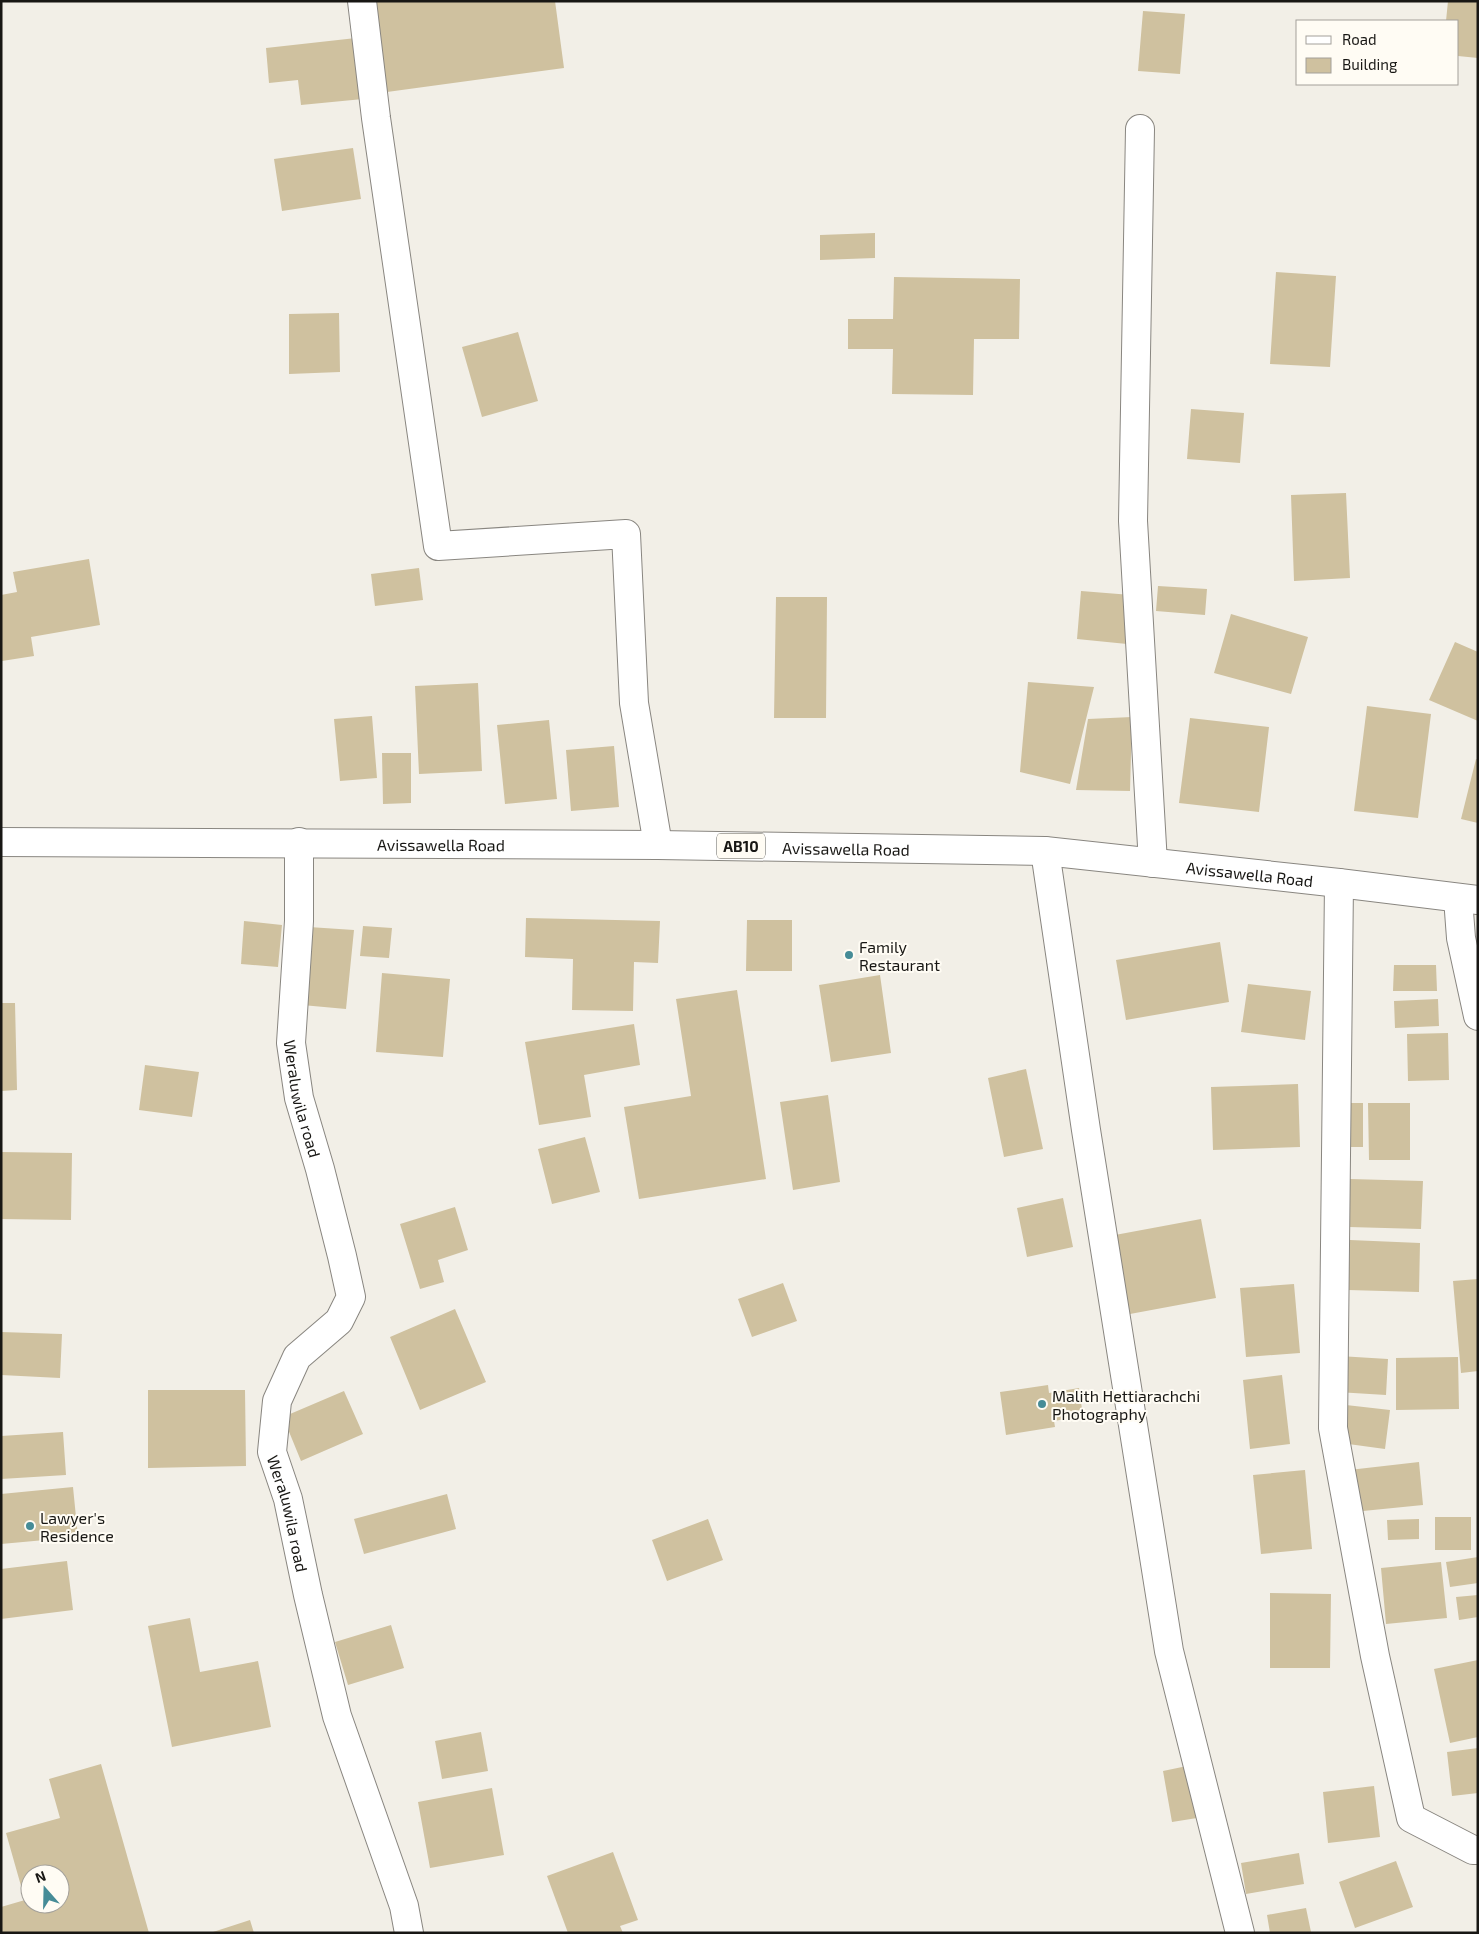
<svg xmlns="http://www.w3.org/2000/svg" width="1479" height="1934" font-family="'Exo 2',sans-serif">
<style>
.building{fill:#cfc19f;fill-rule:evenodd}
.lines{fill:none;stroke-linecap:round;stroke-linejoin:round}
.street-casing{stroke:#898680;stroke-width:30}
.primary-casing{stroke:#898680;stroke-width:30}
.street{stroke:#fff;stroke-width:28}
.primary{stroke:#fff;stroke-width:28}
.poi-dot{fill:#468c97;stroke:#fffcf4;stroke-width:2}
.labels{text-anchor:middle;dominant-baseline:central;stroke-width:4;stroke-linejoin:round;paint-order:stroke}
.shield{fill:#fffcf4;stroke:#5d5c57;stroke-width:1}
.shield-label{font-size:15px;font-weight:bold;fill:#181714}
.street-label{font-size:16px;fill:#181714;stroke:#fffcf4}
.poi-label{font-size:16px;fill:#181714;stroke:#fffcf4;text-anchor:start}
</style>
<rect width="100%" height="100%" fill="#f2efe7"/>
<path class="building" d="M375 1H555L564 68 387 92Z
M1448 1H1478V58L1458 56V21H1446Z
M1143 11 1185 14 1180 74 1138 71Z
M356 38 363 99 301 105 298 80 269 83 266 48Z
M353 148 361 199 282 211 274 159Z
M875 233V258L820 260V235Z
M1276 272 1336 276 1330 367 1270 364Z
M894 277 1020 279 1019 339H974L973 395 892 394 893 349H848V319H893Z
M339 313 340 372 289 374V314Z
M518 332 538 401 482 417 462 347Z
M1191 409 1244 413 1240 463 1187 459Z
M1346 493 1350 578 1294 581 1291 495Z
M89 559 100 625 31 637 34 656 2 661 1 595 17 592 13 572Z
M419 568 423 600 375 606 371 574Z
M1158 586 1207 589 1205 615 1156 611Z
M1081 591 1131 595 1127 644 1077 639Z
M776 597H827L826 718H774Z
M1231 614 1308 637 1291 694 1214 673Z
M1455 642 1478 652V721L1429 700Z
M1028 682 1094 687 1070 784 1020 772Z
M478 683 482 771 419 774 415 686Z
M1367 706 1431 714 1418 818 1354 811Z
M372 716 377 778 340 781 334 719Z
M1132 717 1130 791 1076 790 1088 719Z
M1190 718 1269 727 1259 812 1179 803Z
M549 720 557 799 505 804 497 725Z
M614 746 619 807 571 811 566 750Z
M382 753H411V803L383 804Z
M1476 759 1478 760V823L1461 819Z
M526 918 660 921 658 963 634 962 633 1011 572 1010 573 959 525 957Z
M747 920H792V971H746Z
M244 921 282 925 278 967 241 964Z
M363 926 392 928 389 958 360 956Z
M309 927 354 930 346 1009 302 1005Z
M1220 942 1229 1002 1126 1020 1116 960Z
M1394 965H1436L1437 991H1393Z
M382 973 450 979 443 1057 376 1052Z
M880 975 891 1053 831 1062 819 985Z
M1248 984 1311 991 1305 1040 1241 1032Z
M737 990 766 1179 639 1199 624 1107 691 1096 676 999Z
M1438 999 1439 1026 1395 1028 1394 1001Z
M1 1003H15L17 1090 1 1091Z
M634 1024 640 1065 584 1075 591 1117 539 1125 525 1042Z
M1448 1033 1449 1080 1408 1081 1407 1034Z
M145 1065 199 1072 192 1117 139 1110Z
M1026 1069 1043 1149 1004 1157 988 1078Z
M1298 1084 1300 1147 1213 1150 1211 1087Z
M828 1095 840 1182 793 1190 780 1102Z
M1341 1103H1363V1147H1341Z
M1368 1103H1410V1160H1369Z
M585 1137 600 1192 552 1204 538 1149Z
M1 1152 72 1153 71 1220 1 1219Z
M1350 1179 1423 1181 1421 1229 1349 1227Z
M1063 1198 1073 1247 1027 1257 1017 1208Z
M455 1207 468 1250 438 1260 444 1282 420 1289 400 1224Z
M1201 1219 1216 1298 1130 1314 1115 1235Z
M1350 1240 1420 1243 1419 1292 1348 1290Z
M1478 1279V1371L1461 1373 1453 1281Z
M783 1283 797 1321 752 1337 738 1299Z
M1294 1284 1300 1353 1246 1357 1240 1288Z
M455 1309 486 1382 420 1410 390 1337Z
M1 1332 62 1334 60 1378 1 1375Z
M1339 1356 1388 1359 1386 1395 1337 1392Z
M1458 1357 1459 1409 1396 1410V1358Z
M1282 1375 1290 1444 1250 1449 1243 1380Z
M1048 1385 1049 1393 1079 1388 1083 1416 1054 1421 1055 1427 1006 1435 1000 1392Z
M148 1390H245L246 1466 148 1468Z
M344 1391 363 1434 301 1461 283 1417Z
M1346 1405 1390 1410 1385 1449 1341 1443Z
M63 1432 66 1475 1 1479V1436Z
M1419 1462 1423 1505 1353 1512 1349 1470Z
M1305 1470 1312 1549 1261 1554 1253 1475Z
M73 1487 78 1537 1 1544V1494Z
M447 1494 456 1529 364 1554 354 1519Z
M1435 1517H1471V1550H1435Z
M708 1519 723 1560 667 1581 652 1540Z
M1419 1519V1539L1388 1540 1387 1520Z
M1478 1557V1583L1450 1587 1446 1562Z
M67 1561 73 1610 1 1619V1569Z
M1441 1562 1447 1618 1386 1624 1381 1568Z
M1270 1593 1331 1594 1330 1668H1270Z
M1478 1595V1617L1459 1620 1456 1597Z
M190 1618 200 1672 258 1661 271 1727 172 1747 148 1626Z
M391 1625 404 1668 348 1685 335 1642Z
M1478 1660V1737L1450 1743 1434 1669Z
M481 1732 488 1771 442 1779 435 1741Z
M1478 1748V1793L1452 1796 1447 1752Z
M101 1764 149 1933H1V1907L25 1900 6 1833 60 1818 49 1779ZM30 1874H60V1904H30Z
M1187 1766 1197 1818 1172 1822 1163 1771Z
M1374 1786 1380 1837 1328 1843 1323 1792Z
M492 1788 504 1855 430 1868 418 1802Z
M613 1852 638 1920 620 1926 623 1933H568L547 1876Z
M1299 1853 1304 1884 1246 1894 1241 1863Z
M1396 1861 1413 1907 1355 1928 1339 1882Z
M1306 1908 1311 1932 1270 1933 1267 1915Z
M250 1920 254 1933H213V1932Z"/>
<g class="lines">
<defs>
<g id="street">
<path d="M362 1 376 118 438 546 626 534 634 703 658 845"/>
<path d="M1140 129 1133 521 1153 863"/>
<path id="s1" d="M299 842V921L291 1043 299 1098 320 1169 342 1256 351 1297 339 1321 297 1357 277 1401 272 1452 288 1499 308 1595 337 1716 404 1906 409 1933"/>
<path d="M1045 851 1086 1130 1169 1651 1240 1933"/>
<path d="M1339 883 1333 1428 1375 1656 1411 1818 1473 1850H1478"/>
<path d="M1458 898 1461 938 1478 1016"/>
</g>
<g id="primary">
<path id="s2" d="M1 842 658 845 1045 851 1339 883 1478 900"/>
</g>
</defs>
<use href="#street" class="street-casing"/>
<use href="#primary" class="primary-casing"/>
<use href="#street" class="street"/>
<use href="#primary" class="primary"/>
</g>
<g class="poi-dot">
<circle cx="849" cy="955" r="5"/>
<circle cx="1042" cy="1404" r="5"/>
<circle cx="30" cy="1526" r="5"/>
</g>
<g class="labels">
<rect class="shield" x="717" y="833.5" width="48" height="25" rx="4"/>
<g class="shield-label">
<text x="741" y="846">AB10</text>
</g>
<g class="street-label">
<text stroke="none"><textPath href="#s2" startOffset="440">Avissawella Road</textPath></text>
<text stroke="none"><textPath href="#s2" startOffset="845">Avissawella Road</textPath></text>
<text stroke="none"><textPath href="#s2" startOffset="1250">Avissawella Road</textPath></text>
<text stroke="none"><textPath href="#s1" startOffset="258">Weraluwila road</textPath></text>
<text stroke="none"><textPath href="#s1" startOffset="708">Weraluwila road</textPath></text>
</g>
<g class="poi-label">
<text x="859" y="946">Family<tspan x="859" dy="18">Restaurant</tspan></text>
<text x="1052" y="1395">Malith Hettiarachchi<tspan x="1052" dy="18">Photography</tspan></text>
<text x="40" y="1517">Lawyer's<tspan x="40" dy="18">Residence</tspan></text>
</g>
</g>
<rect width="1479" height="1934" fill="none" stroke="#181714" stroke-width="5"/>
<rect x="1296" y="20" width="162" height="65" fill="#fffcf4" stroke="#a3a09a"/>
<rect x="1306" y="36" width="25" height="8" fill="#ffffff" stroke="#a3a09a"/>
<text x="1342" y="45" font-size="15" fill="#181714">Road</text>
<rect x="1306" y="58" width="25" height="15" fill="#cfc19f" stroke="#a3a09a"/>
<text x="1342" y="70" font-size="15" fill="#181714">Building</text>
<g transform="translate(45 1889) rotate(340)"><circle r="24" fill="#fffcf4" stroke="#a3a09a"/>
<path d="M0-4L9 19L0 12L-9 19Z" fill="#468c97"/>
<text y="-8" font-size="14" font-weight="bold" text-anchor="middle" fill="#181714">N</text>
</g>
</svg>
